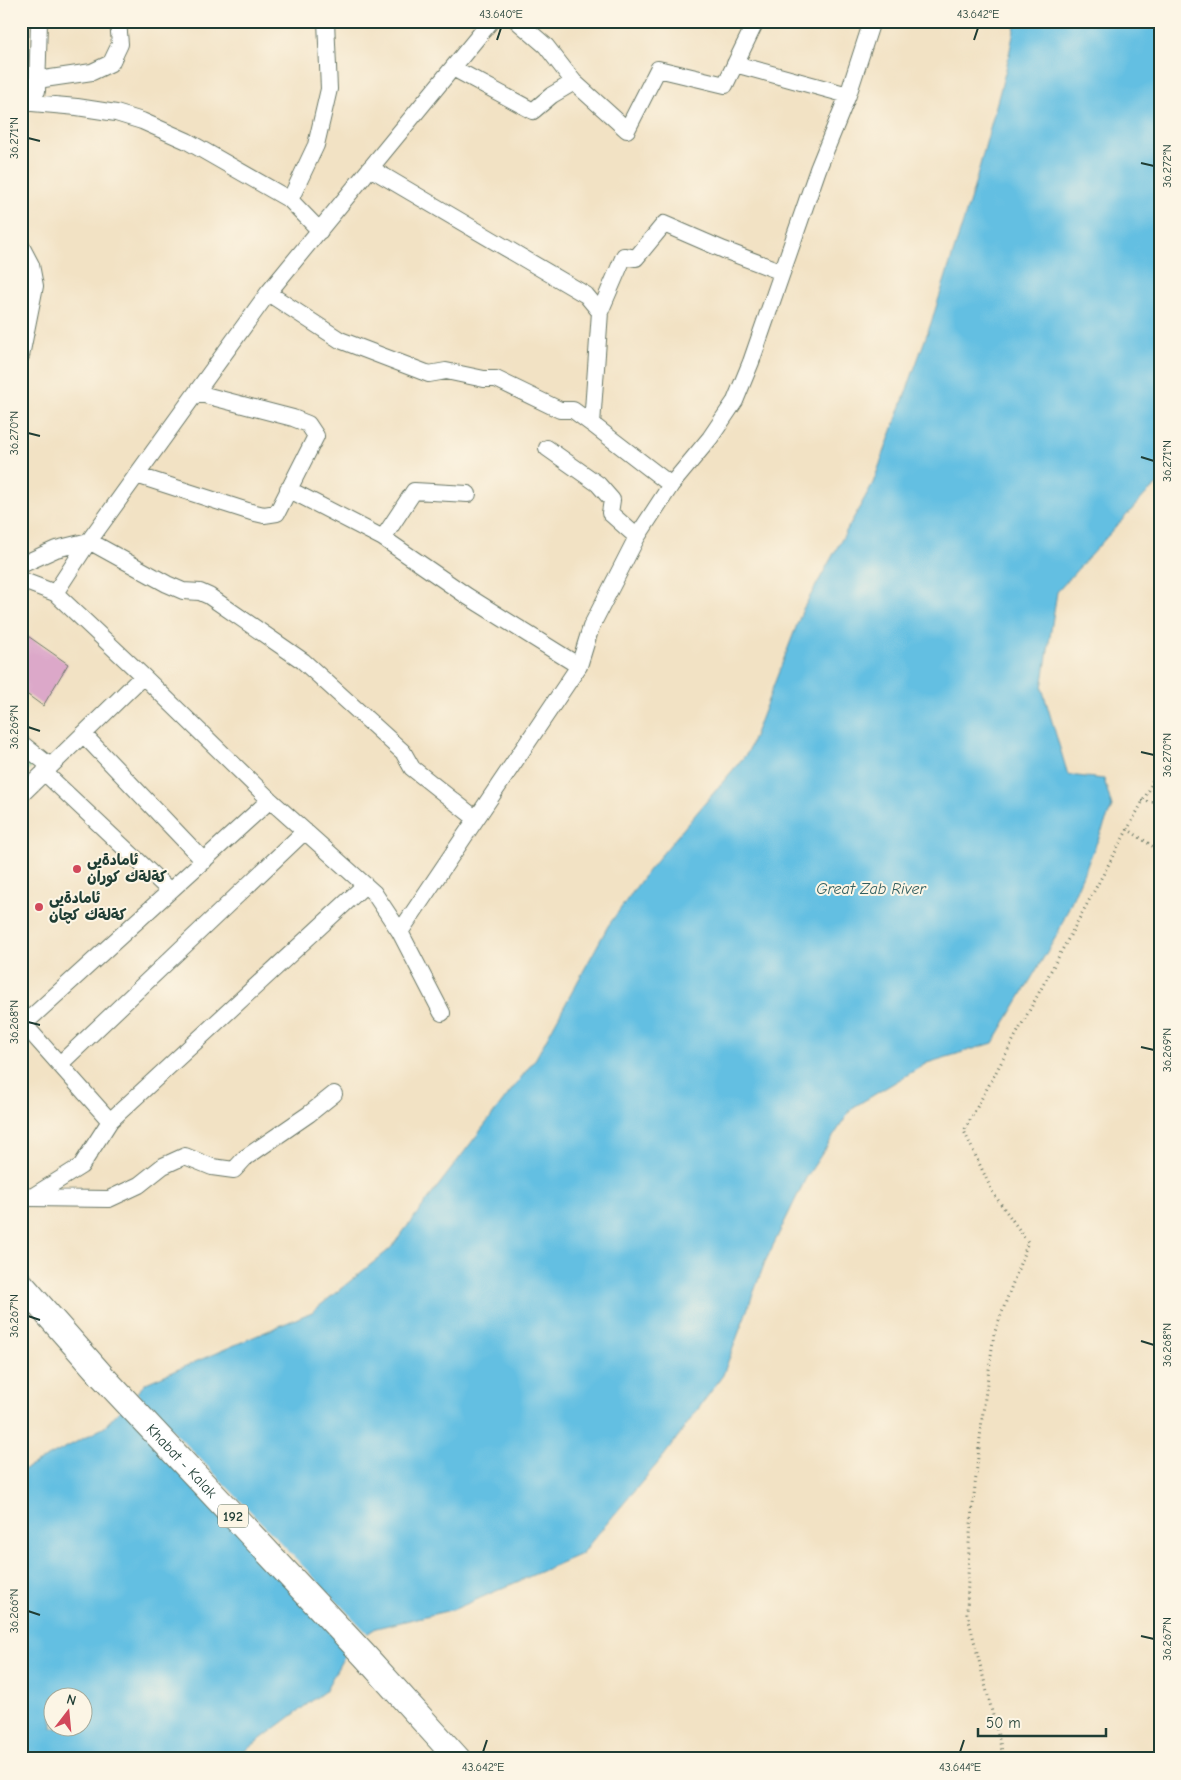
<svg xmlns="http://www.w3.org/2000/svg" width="1181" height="1780" font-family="'Comic Neue','Playpen Sans Arabic',sans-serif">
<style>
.green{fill:#87e0a5;stroke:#538e6c}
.water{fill:#64bfe2;stroke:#427e8b;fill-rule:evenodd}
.pier{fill:#f2e2c4}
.building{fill:#dca8c9}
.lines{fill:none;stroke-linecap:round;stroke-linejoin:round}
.street-casing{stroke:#697766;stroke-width:18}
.primary-casing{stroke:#697766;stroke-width:27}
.path{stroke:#697766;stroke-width:3;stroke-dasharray:1 4;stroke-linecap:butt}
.street{stroke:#fff;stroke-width:16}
.primary{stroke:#fff;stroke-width:25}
.ticks{fill:none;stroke:#1f3d34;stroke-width:2}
.poi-dot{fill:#d1495b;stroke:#fcf5e5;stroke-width:2}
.labels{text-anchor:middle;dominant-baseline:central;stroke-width:4;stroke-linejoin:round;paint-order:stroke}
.shield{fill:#fcf5e5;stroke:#617469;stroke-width:1}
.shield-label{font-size:14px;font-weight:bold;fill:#1f3d34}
.poi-label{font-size:15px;font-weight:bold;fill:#1f3d34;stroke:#fcf5e5;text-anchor:start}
.street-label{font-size:15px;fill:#1f3d34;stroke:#fcf5e5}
.water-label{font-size:16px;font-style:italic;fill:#305e60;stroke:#fcf5e5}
.neatline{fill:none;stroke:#1f3d34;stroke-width:2}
.ticks-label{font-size:12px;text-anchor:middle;fill:#1f3d34}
</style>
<rect width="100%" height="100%" fill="#fcf5e5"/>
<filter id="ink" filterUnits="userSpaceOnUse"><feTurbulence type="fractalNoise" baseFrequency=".02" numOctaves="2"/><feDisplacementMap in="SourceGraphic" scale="10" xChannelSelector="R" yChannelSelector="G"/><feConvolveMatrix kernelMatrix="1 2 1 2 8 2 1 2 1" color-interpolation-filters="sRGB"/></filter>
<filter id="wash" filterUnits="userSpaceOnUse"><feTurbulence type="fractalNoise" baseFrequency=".0096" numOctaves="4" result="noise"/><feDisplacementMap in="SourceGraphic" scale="20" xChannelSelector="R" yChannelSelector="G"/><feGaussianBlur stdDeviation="1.12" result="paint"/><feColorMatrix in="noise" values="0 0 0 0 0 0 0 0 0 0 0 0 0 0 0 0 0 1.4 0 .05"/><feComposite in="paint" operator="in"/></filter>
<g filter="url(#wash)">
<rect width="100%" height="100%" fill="#f2e2c4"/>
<path class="green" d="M21 753 35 764 21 778Z"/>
<path class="water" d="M1016 21H1160V482L1145 495 1057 592 1042 688 1068 775 1104 779 1112 807 1057 935 993 1043 927 1063 852 1108 806 1178 765 1262 723 1375 663 1457 581 1554 455 1609 376 1628 351 1644 325 1691 234 1759H21V1471L103 1428 146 1383 312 1312 390 1249 536 1058 608 926 647 872 748 752 803 609 873 483 931 323 973 191 1006 69ZM52 1698H82V1728H52Z"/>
<path class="pier" d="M135 1391 369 1635 354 1645 125 1401Z"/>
<g id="blocks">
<path class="building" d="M25 634 68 664 43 706 21 690V639Z"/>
</g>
</g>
<g filter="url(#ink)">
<use href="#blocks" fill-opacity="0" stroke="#697766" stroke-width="1"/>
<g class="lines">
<defs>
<path id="street" d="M517 21 546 46 574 82 627 130 658 69 725 85 756 21
M735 64 848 95
M453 68 533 111 552 95 574 82
M37 80 92 72 111 63 120 44 118 21
M37 91 39 21
M21 102 77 107 116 113 142 121 187 141 290 200 320 231
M370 168 586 295 600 312 592 424 671 485
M290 200 316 145 329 89 326 21
M21 246 31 265 35 286 21 356
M268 293 340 340 429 374 446 371 484 379H496L560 410H573L592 424
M600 312 624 256 636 258 664 224 724 250 782 272
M547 448 598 484 612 500 610 513 637 537
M136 475 251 512 264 515 277 513 316 436 308 424 293 418 197 393
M288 489 383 538 467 596 579 666
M383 538 414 491 468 494
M21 565 56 549 89 541 167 584 183 591 200 592 209 596 303 661 403 752 412 768 475 818
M21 580 55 593 89 541 268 293 491 21
M55 593 143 676 270 800 374 893 400 932 442 1013
M83 734 204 861
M21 743 50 766
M44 772 170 891
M21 795 143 676
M400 932 579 666 591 627 637 537 671 485 710 438 735 401 751 362 818 169 848 95 872 21
M21 1021 110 1121
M24 1024 270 800
M60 1064 305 831
M21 1193 30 1198 81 1166 110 1121 365 885
M30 1198 109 1199 139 1185 163 1166 185 1156 212 1167 234 1170 245 1158 309 1114 334 1094"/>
<g id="primary">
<path id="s1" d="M21 1284 102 1376 364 1655 458 1759"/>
</g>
</defs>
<use href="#street" class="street-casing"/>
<use href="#primary" class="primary-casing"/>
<path class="path" d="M1142 801 1160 803
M1127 829 1160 851
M1004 1759 967 1613 969 1543 982 1419 994 1334 1028 1242 993 1193 964 1131 1150 788 1160 757"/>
<use href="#street" class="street"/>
<use href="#primary" class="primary"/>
</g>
</g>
<path class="ticks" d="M497 40 501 28M974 40 978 28M28 138 40 141M1141 163 1154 166M28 433 40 436M1141 457 1154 461M28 727 40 731M1141 752 1154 755M28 1022 40 1025M1141 1047 1154 1050M28 1316 40 1320M1141 1341 1154 1345M28 1611 40 1615M1141 1636 1154 1639M483 1752 487 1740M960 1752 964 1740"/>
<g class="poi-dot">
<circle cx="77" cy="869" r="5"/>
<circle cx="39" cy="907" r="5"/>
</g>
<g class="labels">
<rect class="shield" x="218" y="1504.5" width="30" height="23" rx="4"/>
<g class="shield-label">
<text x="233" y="1516">192</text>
</g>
<g class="poi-label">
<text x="87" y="860">ئامادةيى<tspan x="87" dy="17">كةلةك كوران</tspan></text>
<text x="49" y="898">ئامادةيى<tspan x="49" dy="17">كةلةك كچان</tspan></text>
</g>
<g class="street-label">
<text stroke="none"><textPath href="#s1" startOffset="239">Khabat - Kalak</textPath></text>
</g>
<g class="water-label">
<text x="871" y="889">Great Zab River</text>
</g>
</g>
<rect width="1181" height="1780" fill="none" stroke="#fcf5e5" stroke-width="55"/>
<g transform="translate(68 1712) rotate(16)"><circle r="24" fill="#fcf5e5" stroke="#a4ab9e"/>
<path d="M0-4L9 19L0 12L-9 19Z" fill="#d1495b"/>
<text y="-8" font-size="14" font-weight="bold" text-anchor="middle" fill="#1f3d34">N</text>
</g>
<path d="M978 1728v8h128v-8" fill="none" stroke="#1f3d34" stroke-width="2.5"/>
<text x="986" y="1728" font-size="15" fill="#1f3d34" stroke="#fcf5e5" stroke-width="4" paint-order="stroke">50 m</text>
<rect x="28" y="28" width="1126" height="1724" class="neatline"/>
<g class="ticks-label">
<text x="501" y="18">43.640°E</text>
<text x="978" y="18">43.642°E</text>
<text transform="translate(14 138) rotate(-90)" y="4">36.271°N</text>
<text transform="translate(1167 166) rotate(-90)" y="4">36.272°N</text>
<text transform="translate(14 433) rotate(-90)" y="4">36.270°N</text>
<text transform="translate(1167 461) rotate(-90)" y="4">36.271°N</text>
<text transform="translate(14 727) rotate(-90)" y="4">36.269°N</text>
<text transform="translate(1167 755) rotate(-90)" y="4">36.270°N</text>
<text transform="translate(14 1022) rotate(-90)" y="4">36.268°N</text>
<text transform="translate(1167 1050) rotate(-90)" y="4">36.269°N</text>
<text transform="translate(14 1316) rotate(-90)" y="4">36.267°N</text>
<text transform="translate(1167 1345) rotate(-90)" y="4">36.268°N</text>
<text transform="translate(14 1611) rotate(-90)" y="4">36.266°N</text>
<text transform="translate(1167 1639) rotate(-90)" y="4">36.267°N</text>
<text x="483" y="1771">43.642°E</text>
<text x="960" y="1771">43.644°E</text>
</g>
</svg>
